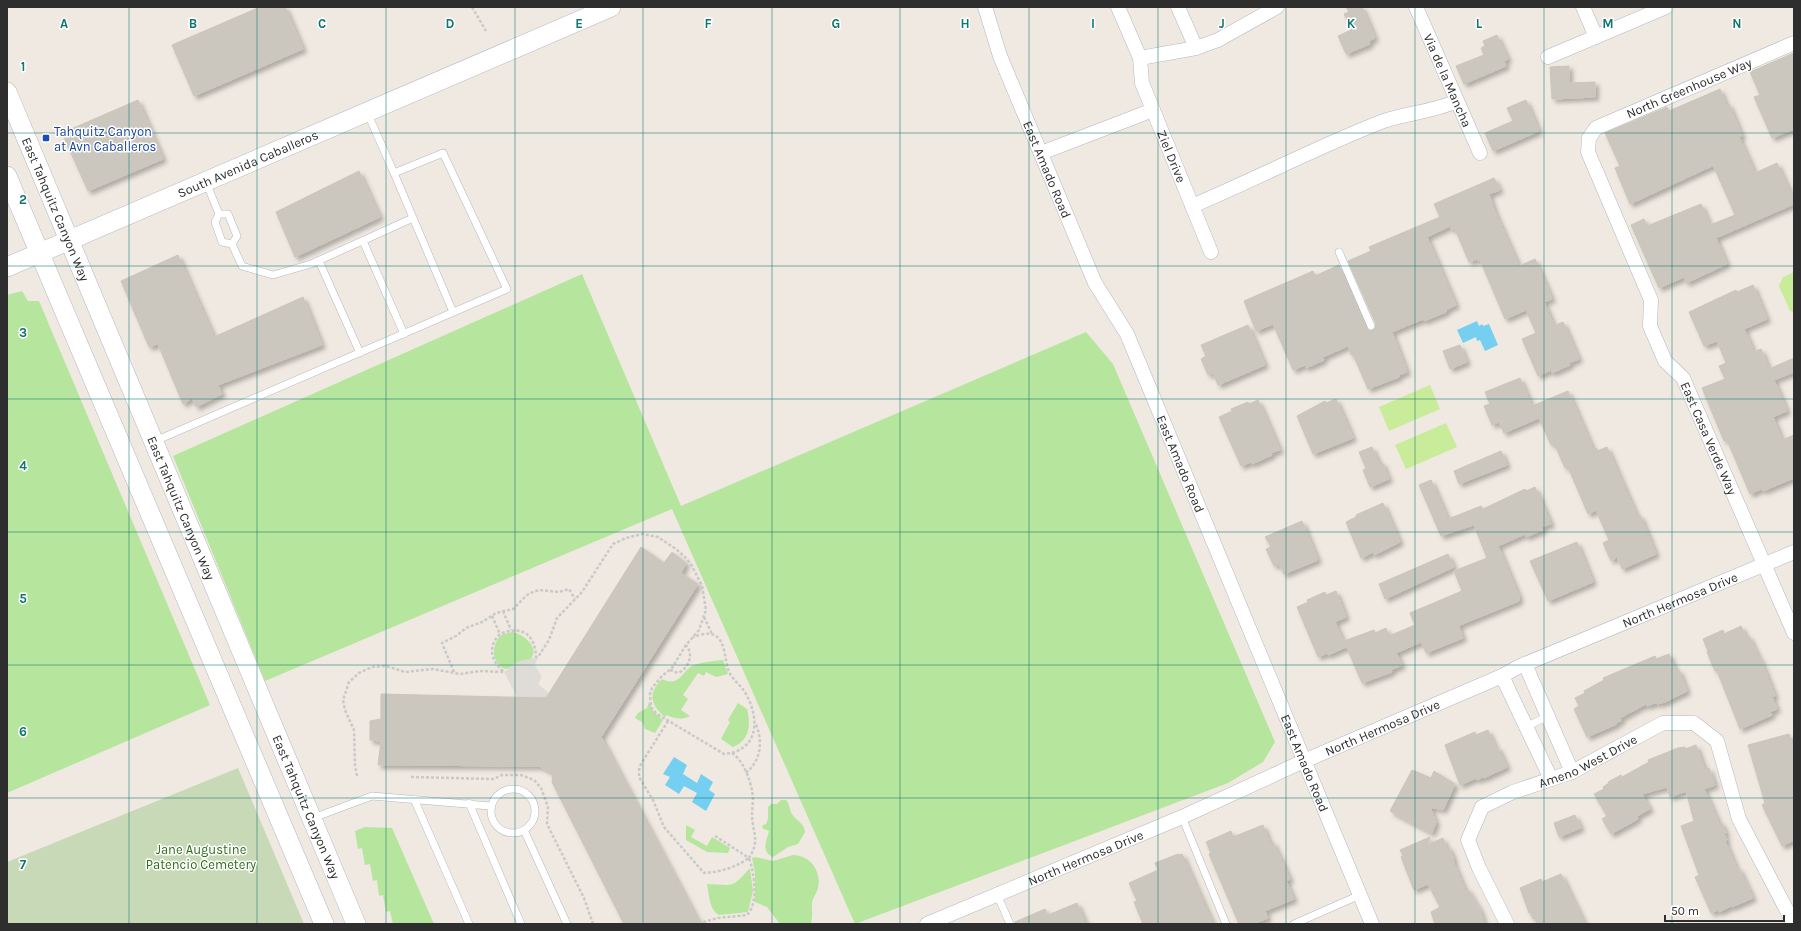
<svg xmlns="http://www.w3.org/2000/svg" width="1801" height="931" font-family="Karla,sans-serif">
<style>
.green{fill:#b6e59e}
.cemetery{fill:#c8d9b8}
.pitch{fill:#c9ec9a}
.plaza{fill:#dfdcd8}
.water{fill:#75cff0}
.building{fill:#cbc7bf;stroke:#cbc5ba;filter:url(#shadow)}
.lines{fill:none;stroke-linecap:round;stroke-linejoin:round}
.lane-casing{stroke:#b4b7c1;stroke-width:8}
.street-casing{stroke:#b4b7c1;stroke-width:15}
.secondary-casing{stroke:#b4b7c1;stroke-width:20}
.path{stroke:#c9c9c9;stroke-width:2.5;stroke-dasharray:3 2;stroke-linecap:butt}
.lane{stroke:#fff;stroke-width:7}
.street{stroke:#fff;stroke-width:14}
.secondary{stroke:#fff;stroke-width:19}
.grid{fill:none;stroke:#0f766e;stroke-width:1;stroke-opacity:0.55}
.transit-dot{fill:#1a4fb4;stroke:#fff;stroke-width:1.5}
.labels{text-anchor:middle;dominant-baseline:central;stroke-width:3;stroke-linejoin:round;paint-order:stroke}
.street-label{font-size:13px;fill:#2e2e2e;stroke:#fff}
.transit-label{font-size:13px;fill:#164399;stroke:#fff;text-anchor:start}
.park-label{font-size:13px;fill:#2c6e1b;stroke:#fff}
.grid-label{font-size:13px;text-anchor:middle;font-weight:bold;fill:#0f766e;stroke:#fff;stroke-width:3;stroke-linejoin:round;paint-order:stroke}
</style>
<defs>
<filter id="shadow"><feDropShadow dx="3.5" dy="3.5" stdDeviation="2" flood-color="#0004"/></filter>
</defs>
<rect width="100%" height="100%" fill="#efe9e1"/>
<path class="green" d="M582 274 681 506 1086 332 1113 364 1275 742 1263 762 1228 783 855 924 672 509 265 681 173 456Z
M22 291 28 301H39L210 705 7 793V295Z
M512 632C524 634 541 648 530 660 514 660 516 668 505 669 491 662 491 646 501 635Z
M723 660 728 674 716 677 706 672 704 676 698 673 683 695 688 699 681 710 690 716C682 720 674 719 667 715L665 717C651 705 647 694 662 679 680 688 682 670 694 665 704 662 713 661 723 660Z
M649 702 653 711 663 720 655 733 645 729 642 722 635 718 638 713 647 708Z
M738 703 747 709C751 725 750 740 733 747L721 739 730 722 728 720Z
M781 800H786C790 804 789 809 792 814 796 821 804 822 805 832L798 844 788 847 773 857C760 851 767 841 769 831L762 828 763 825 766 824 768 819V807L771 804H777Z
M686 825 695 830 691 837 707 846 712 837 730 848 728 853 707 852 686 840Z
M365 827 392 828 434 924H393L390 911 386 912 383 895 379 896 377 880 373 881 370 864 365 865 362 848 358 849 355 831Z
M793 855C809 855 822 870 818 888 817 893 813 897 812 902 811 910 814 917 810 924H780L767 907 755 902V873L752 858 755 857 773 861Z
M750 868 753 891 748 912 719 915C709 910 709 893 707 884 735 885 731 889 750 868Z"/>
<path class="cemetery" d="M238 768 304 924H7V862Z"/>
<path class="pitch" d="M1794 272V312L1790 311 1779 286 1783 277Z
M1430 385 1440 409 1389 431 1379 407Z
M1446 423 1457 447 1406 469 1395 445Z"/>
<path class="plaza" d="M538 657 535 665 542 677 538 684 549 693 546 698 517 697 504 672 517 662Z"/>
<path class="water" d="M1477 321 1479 326 1482 324 1483 326 1489 324 1498 345 1485 351 1480 340 1477 341 1476 337 1463 343 1457 330Z
M674 757 687 765 683 774 697 783 701 774 713 782 709 790 715 794 706 811 692 802 697 793 684 786 679 794 665 785 670 777 663 774Z"/>
<path class="building" d="M260 7H285L303 49 194 96 172 45Z
M1346 7H1362L1375 38 1369 41 1370 44 1346 54 1338 36 1351 30 1344 14 1349 12Z
M1497 35 1508 59 1504 61 1506 66 1464 84 1456 66 1484 55 1481 48 1485 46 1483 41Z
M1794 53V129L1772 138 1754 97 1760 95 1750 72Z
M1569 66V83L1595 82V97L1552 99 1550 67Z
M1720 89 1726 105 1729 104 1742 136 1739 137 1755 173 1777 163 1794 201V204L1716 238 1727 264 1686 283 1684 277 1659 288 1631 225 1644 219 1647 226 1701 204 1710 225 1735 215 1714 167 1712 166 1630 204 1615 168 1620 166 1605 133 1667 107 1669 111Z
M138 100 163 159 88 191 62 133Z
M1526 100 1539 131 1493 151 1485 133 1513 121 1507 108Z
M359 171 380 217 295 257 276 212Z
M1494 178 1500 190 1489 194 1495 212 1519 266 1535 259 1552 299 1544 302 1554 326 1563 322 1579 359 1569 363 1570 365 1552 373 1551 370 1538 376 1522 339 1536 333 1526 310 1505 319 1480 260 1478 261 1477 259 1469 262 1455 229 1452 230 1450 226 1427 237 1456 305 1446 310V312L1424 321 1423 319 1392 332 1407 372 1399 375V377L1368 389 1353 354 1351 355 1348 346 1323 357 1324 360 1306 368 1305 365 1293 370 1273 324 1256 331 1244 301 1313 271 1315 276 1339 265 1366 328 1370 331 1373 330 1376 324 1348 261 1371 251 1369 247 1440 217 1434 204Z
M178 255 214 337 303 297 322 345 218 385 222 394 196 407 192 398 183 404 158 344 149 347 121 281Z
M1753 285 1767 319 1744 329 1754 352 1761 349 1769 369 1794 358V372L1774 380 1787 411 1773 417 1782 440 1794 435V478L1763 491V488L1750 494 1727 440 1724 441 1702 388 1725 379 1719 366 1726 363 1717 341 1704 346 1689 312 1736 290 1737 292Z
M1248 325 1265 365 1218 385 1213 373 1208 375 1201 359 1206 356 1201 345Z
M1460 345 1467 362 1450 369 1443 351Z
M1520 378 1532 406 1568 391 1593 449 1596 448 1597 451 1607 447 1637 516 1640 515 1656 554 1622 569 1617 557 1611 561 1603 543 1609 540 1596 510 1588 514 1568 467 1565 468 1554 443 1551 445 1539 418 1504 433 1499 422 1492 425 1484 406 1490 404 1485 392Z
M1336 399 1353 438 1313 454 1297 416 1325 401 1326 403Z
M1258 400 1280 450 1271 453 1272 455 1252 464 1251 462 1241 466 1219 417 1232 411 1231 409 1248 402 1249 404Z
M1372 447 1379 463 1382 462 1389 479 1370 487 1363 470 1366 468 1359 452Z
M1501 451 1507 465 1459 484 1454 471Z
M1431 480 1448 519 1481 506 1483 509 1525 489 1526 491 1535 487 1551 524 1542 527 1543 530 1526 537 1525 534 1498 546 1519 596V601L1460 625 1459 627 1463 638 1426 653 1421 642 1396 653 1402 665 1391 670 1392 672 1362 683 1344 641 1374 630 1375 633 1386 628 1389 636 1415 625 1410 613 1462 591 1454 571 1487 558 1474 525 1441 536 1419 485Z
M1383 503 1400 542 1374 555 1373 552 1361 558 1346 522 1356 517V515Z
M1302 521 1318 560 1284 574 1279 564 1274 566 1266 549 1271 547 1265 537Z
M1577 542 1593 582 1548 601 1530 561Z
M641 547 664 563 672 552 686 563 681 573 698 584 601 737 700 924H624L552 782 553 773 539 766 378 765 381 741 370 740V721L381 719V694L546 698Z
M1448 554 1454 567 1385 599 1379 584Z
M1336 591 1346 617 1335 622 1346 647 1328 655 1327 653 1318 657 1297 607 1308 602 1307 600 1325 592 1326 595Z
M1741 626 1746 637 1749 636 1759 658H1760L1775 696 1772 697 1777 709 1770 712 1772 715 1740 729 1717 671H1715L1707 652 1708 651 1703 639 1723 630 1724 634Z
M1669 654 1676 671 1679 670 1687 691 1665 702 1657 704V702L1647 706 1646 704 1620 718 1622 720 1616 723 1617 724 1587 737 1574 709 1579 706 1575 698 1585 693 1584 691 1604 680 1603 678 1655 656 1656 659Z
M1488 730 1496 748 1498 747 1507 767 1484 778 1483 777 1477 780 1476 778 1460 785 1445 745 1475 732 1476 735Z
M1789 734 1792 745H1794V840L1782 846 1762 805 1765 803 1748 745Z
M1696 745 1705 770 1709 768 1715 785 1704 789 1719 823 1721 822 1726 833 1724 834 1727 840 1725 841 1737 869 1739 868 1753 898 1732 907 1731 906 1719 912 1718 910 1711 913 1695 877 1699 875 1681 826 1694 821 1686 791 1670 797 1667 787 1642 794 1650 809 1637 816 1638 819 1611 834 1602 819 1607 816 1594 794 1604 789 1603 787 1609 783 1608 782 1621 775 1622 777 1649 762 1648 760 1678 748 1685 747V749Z
M1412 770 1431 778 1434 771 1455 784 1443 810 1430 807 1436 822 1432 833 1390 811Z
M1575 815 1581 828 1559 837 1554 823Z
M1263 825 1270 843 1273 842 1290 879 1286 881 1294 899 1265 911 1268 918 1253 924H1239L1209 854 1211 853 1206 842 1231 831 1233 837Z
M1430 837 1427 845 1443 838 1447 848 1449 847 1454 860 1453 861 1465 890 1467 888 1481 911H1480L1483 918H1482L1485 924H1435L1431 912 1440 907 1428 884 1414 890 1401 857 1403 856 1400 850Z
M1178 854 1179 855 1182 854 1213 924H1143L1134 902 1137 901 1129 883 1158 870 1155 863Z
M1561 874 1585 924H1537L1535 918 1533 919 1530 912 1529 913 1520 888 1541 879 1542 882Z
M1077 903 1086 924H1015V922L1045 909 1048 915Z"/>
<g class="lines">
<defs>
<path id="lane" d="M394 173 453 312
M206 182 219 214 215 222 222 242 232 244 237 236 228 214H219
M363 241 404 334
M232 244 242 266 273 275 311 264 413 218
M1339 252 1371 326
M319 261 360 353
M155 441 507 289 443 153 394 173 367 112
M1526 727 1548 716
M491 811a22 22 0 1 1 44 0a22 22 0 1 1-44 0Z
M414 799 469 924
M469 803 521 924
M1182 817 1226 924
M313 818 372 796 490 806
M524 830 567 924
M997 894 1010 924
M1294 924 1360 895"/>
<g id="street">
<path id="s1" d="M985 7 1000 56 1095 283 1127 334 1372 924"/>
<path d="M1118 7 1140 58 1196 48 1218 40 1277 7"/>
<path d="M1178 7 1196 48"/>
<path id="s2" d="M1416 7 1480 153"/>
<path d="M1583 7 1596 37"/>
<path id="s3" d="M1794 43 1596 128 1589 138 1588 152 1651 300 1650 326 1665 361 1683 378 1794 633"/>
<path d="M1548 57 1666 7"/>
<path id="s4" d="M1140 58 1142 83 1211 252"/>
<path d="M1041 153 1153 110"/>
<path d="M1192 206C1256 179 1317 147 1381 122 1406 113 1433 112 1457 101"/>
<path d="M1525 664 1572 772"/>
<path d="M1502 676 1551 779"/>
<path id="s5" d="M927 924 1182 817 1304 761 1502 676 1518 667 1794 552"/>
<path id="s6" d="M1507 924 1479 868 1468 840 1482 807 1513 792 1572 772 1663 723H1694L1717 741 1739 819 1794 924"/>
</g>
<g id="secondary">
<path id="s7" d="M7 92 356 924"/>
<path d="M7 176 324 924"/>
<path id="s8" d="M7 267 611 7"/>
</g>
</defs>
<use href="#lane" class="lane-casing"/>
<use href="#street" class="street-casing"/>
<use href="#secondary" class="secondary-casing"/>
<path class="path" d="M472 7 486 31
M503 611 511 630
M492 616 500 634
M704 617 712 634
M670 670 678 673C689 668 694 655 686 645
M454 672 442 643 456 636 466 628 482 622 496 613 513 609 527 595 533 592 539 590 559 592 569 589 575 599
M668 721 641 764 639 770V777L653 800 664 827 704 873C721 872 736 867 749 858 754 871 759 904 747 915L718 918 700 923
M746 773C761 760 763 743 756 724
M357 776 355 766 354 730 345 710 343 700 349 682 359 673 372 667 386 666 405 672 433 669 460 674 480 671 504 672C491 661 487 647 500 634 522 625 535 634 536 657H538L549 640 557 618 582 592 613 544 626 538 642 534 658 537 676 549 687 559 692 566 702 586 706 610 699 630 686 645 672 668 662 676 652 688 650 694 651 707 656 713 662 717 724 754C758 751 760 721 747 696 743 687 735 682 730 674 724 663 727 641 714 635 708 632 699 635 693 637
M411 777 493 779 502 775H521L534 780 541 788 548 807 547 824 584 898 593 924
M715 836 749 858C760 841 753 834 752 816 752 808 754 799 752 791 750 779 743 760 732 753"/>
<use href="#lane" class="lane"/>
<use href="#street" class="street"/>
<use href="#secondary" class="secondary"/>
</g>
<path class="grid" d="M129 7V924M257 7V924M386 7V924M515 7V924M643 7V924M772 7V924M900 7V924M1029 7V924M1158 7V924M1286 7V924M1415 7V924M1544 7V924M1672 7V924M7 133H1794M7 266H1794M7 399H1794M7 532H1794M7 665H1794M7 798H1794"/>
<rect class="transit-dot" x="42" y="134" width="8" height="8" rx="2"/>
<g class="labels">
<g class="street-label">
<text stroke="none"><textPath href="#s2" startOffset="80">Via de la Mancha</textPath></text>
<text transform="translate(1689 88) rotate(-23)">North Greenhouse Way</text>
<text stroke="none"><textPath href="#s4" startOffset="104">Ziel Drive</textPath></text>
<text stroke="none"><textPath href="#s8" startOffset="262">South Avenida Caballeros</textPath></text>
<text stroke="none"><textPath href="#s1" startOffset="174">East Amado Road</textPath></text>
<text stroke="none"><textPath href="#s7" startOffset="127">East Tahquitz Canyon Way</textPath></text>
<text stroke="none"><textPath href="#s3" startOffset="557">East Casa Verde Way</textPath></text>
<text stroke="none"><textPath href="#s1" startOffset="498">East Amado Road</textPath></text>
<text stroke="none"><textPath href="#s7" startOffset="451">East Tahquitz Canyon Way</textPath></text>
<text stroke="none"><textPath href="#s5" startOffset="820">North Hermosa Drive</textPath></text>
<text stroke="none"><textPath href="#s5" startOffset="496">North Hermosa Drive</textPath></text>
<text stroke="none"><textPath href="#s6" startOffset="244">Ameno West Drive</textPath></text>
<text stroke="none"><textPath href="#s1" startOffset="822">East Amado Road</textPath></text>
<text stroke="none"><textPath href="#s7" startOffset="775">East Tahquitz Canyon Way</textPath></text>
<text stroke="none"><textPath href="#s5" startOffset="172">North Hermosa Drive</textPath></text>
</g>
<g class="transit-label">
<text x="54" y="131">Tahquitz Canyon<tspan x="54" dy="15">at Avn Caballeros</tspan></text>
</g>
<g class="park-label">
<text x="201" y="849">Jane Augustine<tspan x="201" dy="15">Patencio Cemetery</tspan></text>
</g>
</g>
<g class="grid-label">
<text x="64" y="28">A</text>
<text x="193" y="28">B</text>
<text x="322" y="28">C</text>
<text x="450" y="28">D</text>
<text x="579" y="28">E</text>
<text x="708" y="28">F</text>
<text x="836" y="28">G</text>
<text x="965" y="28">H</text>
<text x="1093" y="28">I</text>
<text x="1222" y="28">J</text>
<text x="1351" y="28">K</text>
<text x="1479" y="28">L</text>
<text x="1608" y="28">M</text>
<text x="1737" y="28">N</text>
<text x="23" y="71">1</text>
<text x="23" y="204">2</text>
<text x="23" y="337">3</text>
<text x="23" y="470">4</text>
<text x="23" y="603">5</text>
<text x="23" y="736">6</text>
<text x="23" y="869">7</text>
</g>
<rect width="1801" height="931" fill="none" stroke="#2e2e2e" stroke-width="16"/>
<path d="M1665 915v6h119v-6" fill="none" stroke="#2e2e2e" stroke-width="2"/>
<text x="1671" y="915" font-size="12" fill="#2e2e2e" stroke="#ffffff" stroke-width="3" paint-order="stroke">50 m</text>
</svg>
